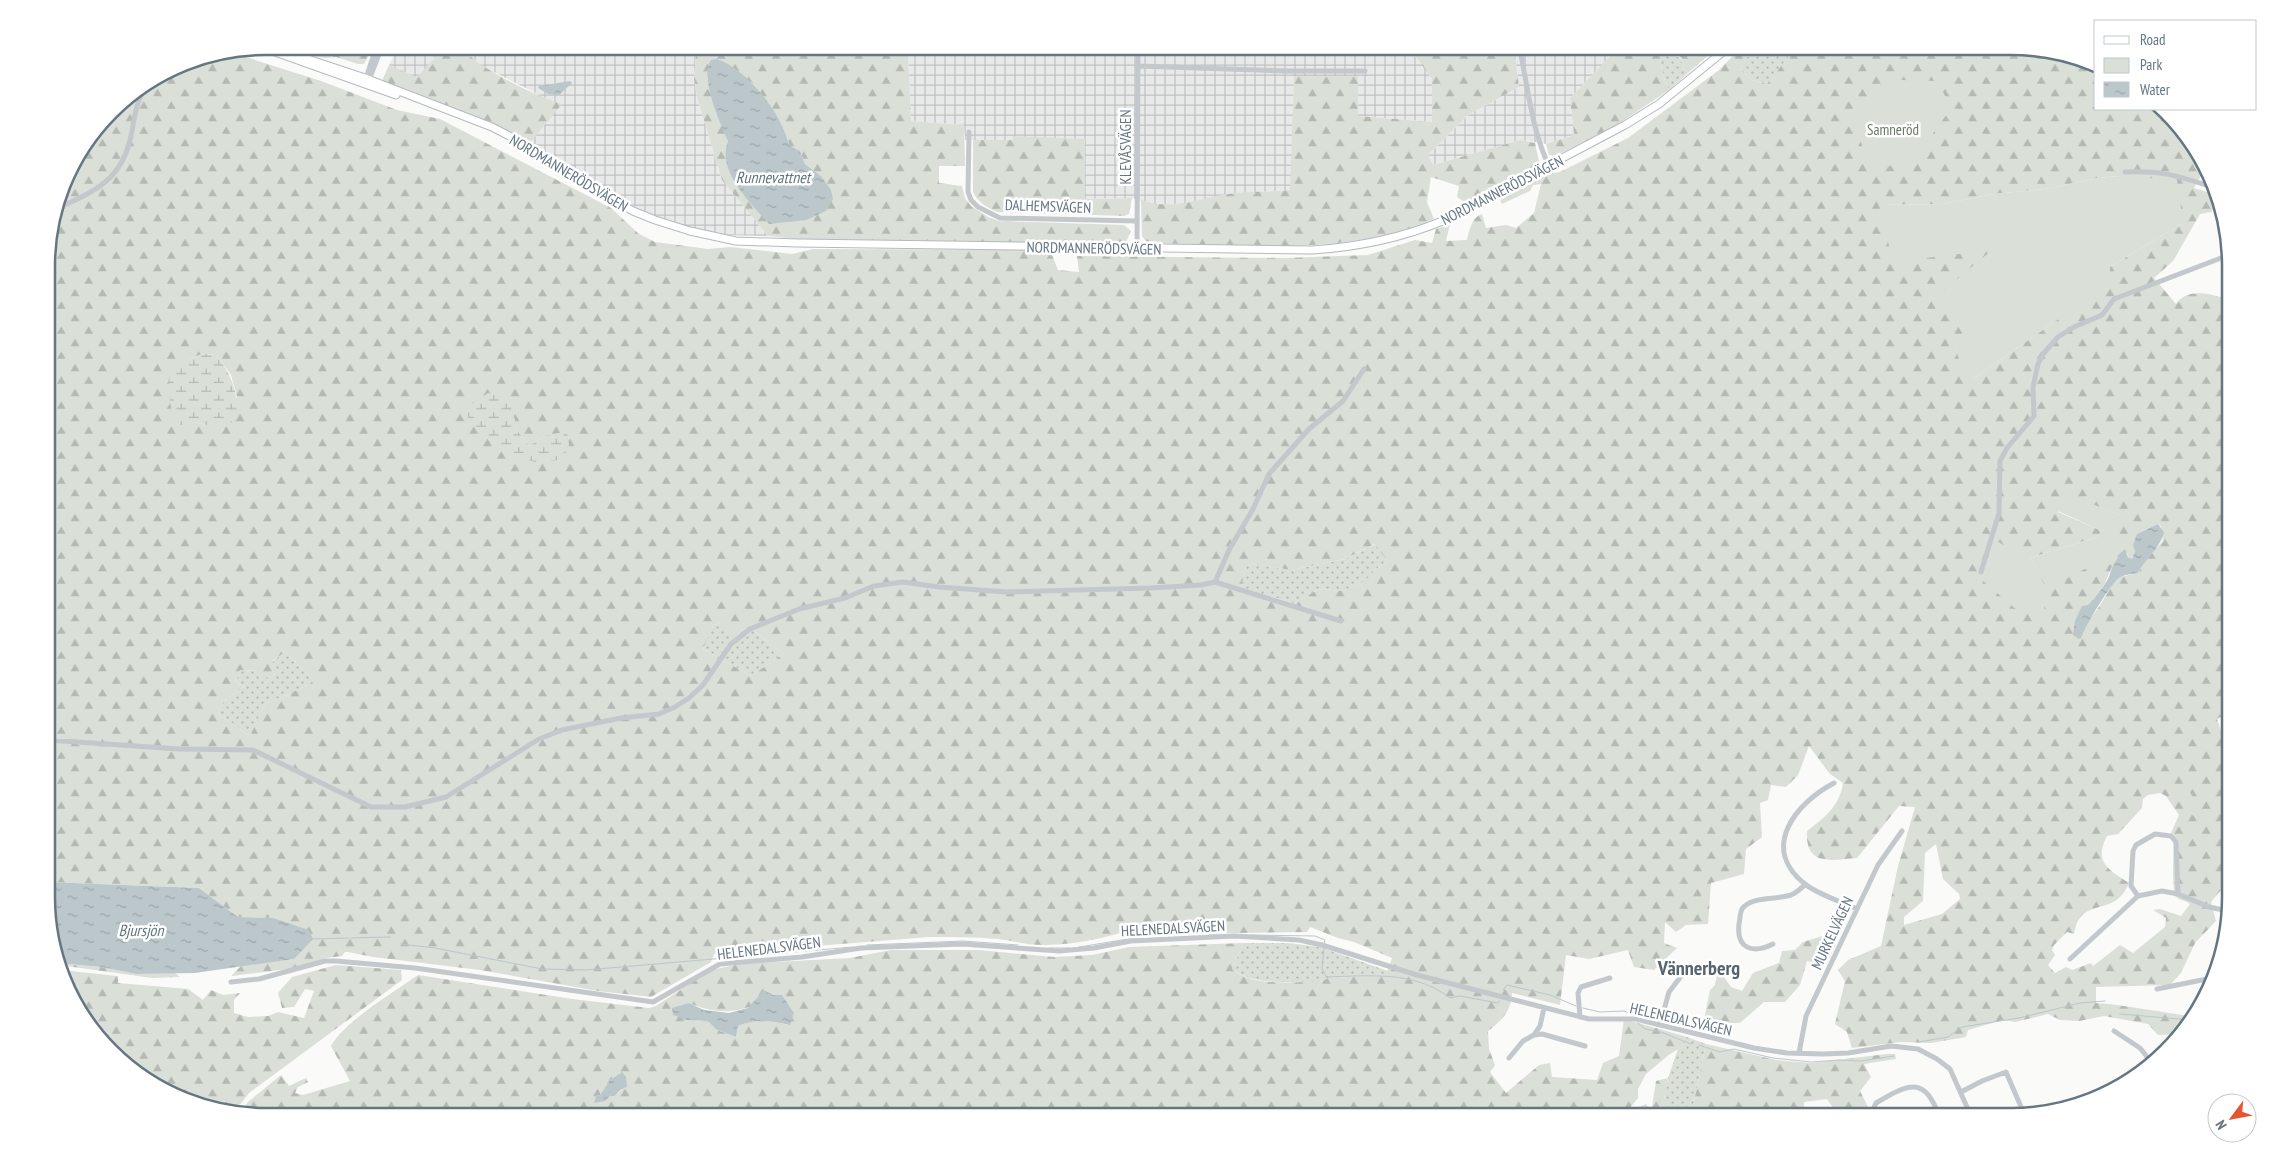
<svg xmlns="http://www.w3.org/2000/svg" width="2277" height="1163" font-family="'PT Sans Narrow',sans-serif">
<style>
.industrial{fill:url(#industrial-grid)}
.grass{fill:url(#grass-dots)}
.forest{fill:url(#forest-firs);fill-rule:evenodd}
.wetland{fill:url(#wetland-marsh)}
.park{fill:#dadfd7}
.water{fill:url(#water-ripples)}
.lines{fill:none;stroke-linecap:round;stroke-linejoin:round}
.stream{stroke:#bbc7cb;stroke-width:1}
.secondary-casing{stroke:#b3babf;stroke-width:9}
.street{stroke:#c3c8cc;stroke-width:5}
.secondary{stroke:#fff;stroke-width:7}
.labels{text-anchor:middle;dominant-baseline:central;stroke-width:5;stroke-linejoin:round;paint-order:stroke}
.park-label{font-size:15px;fill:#687a64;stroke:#fff}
.street-label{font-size:15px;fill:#657683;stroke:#fff}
.water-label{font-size:16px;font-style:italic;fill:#60757c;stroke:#fff}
.district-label{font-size:20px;font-weight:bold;fill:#57646e;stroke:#fff}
.rim{fill:none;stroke:#657683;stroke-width:2.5}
</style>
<defs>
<pattern id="industrial-grid" width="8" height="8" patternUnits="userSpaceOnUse" patternTransform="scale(1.25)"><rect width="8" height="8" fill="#e8e9e9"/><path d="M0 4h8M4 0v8" fill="none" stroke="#c0c1c2"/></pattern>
<pattern id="grass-dots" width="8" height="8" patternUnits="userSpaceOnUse" patternTransform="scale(1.25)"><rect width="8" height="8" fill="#dadfd7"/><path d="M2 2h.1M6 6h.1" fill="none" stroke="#b4b9b4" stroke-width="1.8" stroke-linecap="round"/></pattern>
<pattern id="forest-firs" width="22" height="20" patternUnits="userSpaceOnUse" patternTransform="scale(1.25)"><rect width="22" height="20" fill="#dadfd7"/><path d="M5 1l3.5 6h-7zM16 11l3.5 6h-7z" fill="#b4b9b4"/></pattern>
<pattern id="wetland-marsh" width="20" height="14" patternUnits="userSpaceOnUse" patternTransform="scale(1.25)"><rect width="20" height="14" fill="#dadfd7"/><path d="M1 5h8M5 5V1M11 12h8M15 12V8" fill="none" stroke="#b4b9b4"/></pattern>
<pattern id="water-ripples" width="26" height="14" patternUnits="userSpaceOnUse" patternTransform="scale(1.25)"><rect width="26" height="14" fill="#bbc7cb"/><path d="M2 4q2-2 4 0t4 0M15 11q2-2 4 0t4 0" fill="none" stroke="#9ca6aa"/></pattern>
</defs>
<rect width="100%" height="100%" fill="#fafaf8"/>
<path class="industrial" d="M398 46H446L417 78 389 65Z
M459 46H688L696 56 694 79 697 97 722 180 768 236 726 235 674 223 655 217 592 185 530 143 561 104 549 100 482 66Z
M889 46H1408L1432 79V122L1358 116V76H1294L1291 190 1227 194 1185 204 1154 205 1132 198 1085 199 1013 136V140H965L964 125 911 121 908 50Z
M1514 46H1608L1612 54 1570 98 1574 135 1546 144 1520 140 1433 165 1428 155 1468 115 1519 87Z"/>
<path class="grass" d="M1753 46H1797L1768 84 1752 80 1740 70Z
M1659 51 1672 54 1682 59 1683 68 1688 73 1669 90 1663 76Z
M1376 544 1388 562 1376 569 1366 581 1343 591 1319 589 1294 603 1241 588 1246 566 1254 564 1291 570 1345 559Z
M722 623 752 629 783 654 751 676 703 649 713 625Z
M285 652 313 680 309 685 265 704 250 736 218 713 223 702 245 686 236 682 240 670 259 671Z
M1244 943H1288L1320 947 1388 971 1387 975 1328 978 1320 982C1291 981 1256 987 1232 969Z
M1684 1036 1706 1044 1691 1116H1661L1668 1078 1678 1049 1682 1047Z"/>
<path class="forest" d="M285 46H373L364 64H358L336 57 325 58 314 56Z
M446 46C467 46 467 56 483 66 505 80 537 96 562 104L530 143C482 118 433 99 382 81L389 65 417 77Z
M688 46H889L908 50 911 121 964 125 965 166H939V183L962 186 965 198 971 206 988 217 999 221 1124 225 1131 231 1126 242 1080 243 797 239 768 236 722 180 697 97 694 79 696 56ZM707 77 751 82C766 100 784 122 789 145L800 151 805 164 821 176 741 191C732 175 721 159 728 141L717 114Z
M1408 46H1514L1519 87 1468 115 1428 155 1433 165 1520 140 1535 143 1540 166 1466 203 1457 197 1459 186 1431 177 1427 202 1434 219C1343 257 1242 245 1147 243L1142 236 1141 200C1171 211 1198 199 1228 194 1249 191 1270 192 1290 190L1294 76H1358V116L1432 122V79Z
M1608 46H1719L1688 73 1683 68 1682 58 1672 54 1659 51 1663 76 1669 90 1617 125 1556 156 1549 155 1546 144 1574 135 1570 98 1612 54Z
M1743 46H1753L1740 70 1752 80 1767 84 1797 46H2011L2096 66V109H2157L2186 132 2206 167 2194 188 2213 194 2218 203 2211 212 2200 214 2173 261 2154 278 2176 304C2188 287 2212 294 2229 300L2230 712 2217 719 2230 757 2231 886 2226 884 2211 902 2216 921 2195 943 2181 973 2170 985 2096 987V1003C2129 1005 2161 1013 2193 1016L2182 1034 2158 1035 2148 1024 2104 1016 2079 1021 2060 1020 2048 1014 2015 1022 2003 1020 1968 1030 1966 1037 1931 1043 1901 1042 1852 1048 1847 1032 1835 1024 1845 981 1838 970 1848 960 1881 946 1898 866 1915 807 1899 806 1857 858C1831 860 1805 867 1807 831 1824 818 1840 806 1843 783L1830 774 1809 746 1798 775 1786 787 1771 785 1768 800 1760 803 1762 837 1746 849 1744 874 1711 883 1708 924 1686 925 1676 932 1665 922 1664 943 1677 948 1654 970 1634 967 1628 950 1589 959 1566 955 1560 1005 1512 993C1511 1012 1502 1020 1488 1031L1489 1049 1495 1065 1490 1072 1506 1093 1539 1065 1550 1063 1552 1077 1597 1080 1603 1063 1619 1056 1624 1019 1684 1036 1682 1047 1670 1054 1646 1074 1638 1089V1098L1623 1116H1242L1218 1109 1152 1117H1091L1047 1108 1020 1110 1001 1117H266L242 1111 248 1102 281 1075 289 1086 306 1078 308 1082 298 1087 295 1093 303 1095 350 1081 331 1046C345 1021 394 992 418 975L572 999 649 1008 656 1006 703 975 716 969 740 964 850 958 891 950H978L1054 957 1092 955 1129 947 1244 943 1232 969C1255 988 1291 981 1320 982L1328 978 1386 975 1392 958 1354 942 1338 938 1310 927 1307 932 1161 934 1150 924C1115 935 1081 945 1044 945 1028 945 1014 941 998 939 975 937 952 937 929 937L714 954 711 962 651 997 598 991 480 970 373 957 348 952H345L342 956 326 958 295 968 231 976 241 966 294 959 273 918 238 917 199 888 48 882 47 251 69 169 121 101 182 63 233 53 321 81 397 110 440 119 611 208 639 234 655 242 708 249 730 247 792 254 813 249 1050 250 1058 270 1079 272 1077 256 1284 258 1368 255 1415 240 1432 243 1436 229 1450 224 1446 241 1467 240C1469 231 1472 217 1482 214L1486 228 1506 225 1516 228 1534 213 1541 184 1533 185 1530 191 1502 204 1500 199 1540 175 1560 172 1628 138 1719 70ZM2120 176 2183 223 2110 267 2054 322 1973 379 1956 349 1964 337 1993 250 1879 205 1942 204 1994 194 2045 189 2098 178ZM203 354 217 355 231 375 237 397 207 425 194 422 188 359ZM513 417 517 430 529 446 545 436 516 458ZM2072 497 2120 515 2047 587 2030 558 2097 537 2102 531 2058 512ZM2158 524 2161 526 2163 541 2148 557 2138 573 2120 577 2112 584 2101 604 2086 625C2087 619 2086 610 2089 605 2091 601 2096 597 2099 593 2111 577 2108 562 2127 553L2128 559H2132L2135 551 2137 534ZM1375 544 1388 562 1376 569 1365 581 1343 591 1319 589 1294 603 1241 588 1246 566 1254 564 1291 570 1345 559ZM722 623 729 635 752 629 783 654 751 676 703 649 713 625ZM285 652 313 680 309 685 265 704 250 736 218 713 223 702 245 686 236 682 240 670 259 671 269 679 279 674 272 661ZM2160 793 2166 796 2179 815 2171 833 2174 835C2174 845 2171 892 2176 897 2179 900 2187 901 2190 904L2181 916 2160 909 2153 910 2166 918 2165 927 2133 953 2120 945 2093 966 2091 963 2072 970 2066 967 2055 973 2048 965 2055 955 2052 950 2054 945 2067 932 2074 934C2075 930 2076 923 2079 919 2093 900 2116 914 2129 883 2109 870 2093 862 2107 836L2118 834 2142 808 2143 799 2148 795ZM1936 844 1943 879 1959 894 1960 899 1942 914 1904 925V917L1923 901 1925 853ZM782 995 794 1013 789 1025C770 1021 757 1018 738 1026L736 1037 717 1030 709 1021 687 1020 689 1003C727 1019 746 1009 782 995ZM622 1072V1089L615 1096H596L600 1095 610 1080Z
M1013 136 1085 139V199L1132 198 1129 214 1124 216 997 212C987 207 978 203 973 192V140H1013Z
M1842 930 1826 965 1807 961 1800 985 1785 1002H1764L1740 1023H1731L1722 1037 1702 1030 1710 990 1715 985 1717 976 1724 977 1731 987 1742 991 1753 973 1779 963 1782 951 1795 950 1803 942Z
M58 963 101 967 136 974 175 973 180 977 152 978 59 965Z
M336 965 401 970 402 980 249 1093 236 1110 169 1094 91 1031 63 981 60 970 118 976V983L188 989 203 1000 211 990 223 995 240 993 234 1000V1013L248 1017 268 1016 278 1012 304 1018 314 991 305 989 294 1007 282 1008 278 993 292 977Z
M1706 1044 1776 1060 1811 1063 1887 1054H1895L1896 1059 1864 1064 1871 1077 1860 1091 1869 1109 1867 1116 1834 1109 1827 1099 1804 1102V1116H1691Z
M1668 1078 1661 1116H1635L1639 1107 1646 1104 1649 1108 1652 1107 1656 1081Z"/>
<path class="wetland" d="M203 354 217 355C233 378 237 390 238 418L227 425H207L194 422 181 425C167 416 169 384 169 369L188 359Z
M488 393 511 400 517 430 529 446 545 436 567 431 569 445 563 459 541 463 516 458 492 443 469 422 467 407Z"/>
<path class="park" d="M1901 80 1936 81 1952 107 1914 160 1869 171 1854 116Z
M2120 176 2177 180 2183 223 2110 267 2109 290 2054 322 1973 379 1961 366 1956 349 1964 336 1938 295 1992 250 1893 262 1879 205 1942 204 1994 194 2045 189 2098 178Z
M2072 496 2120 515 2119 552 2047 588 2030 558 2097 537 2102 531 2058 511Z
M1993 539C2013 550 2035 562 2044 584 2046 591 2044 604 2044 612L2018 611 1982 580Z
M2189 791 2202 811 2193 816 2180 796Z"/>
<path class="water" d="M717 59C747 69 782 114 789 145L800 151 805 164 821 176 831 190 833 199 826 211 806 220 769 224C751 203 716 171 728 141 720 124 699 75 711 60Z
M570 81 572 83 559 95 548 94 538 88 539 86Z
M2158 524 2164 532C2162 545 2145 560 2138 573 2132 574 2123 575 2119 578 2111 583 2084 628 2081 638L2079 639 2073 635 2075 621 2082 606 2088 605C2096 597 2102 589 2108 579 2112 570 2110 568 2118 558L2117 556 2125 549 2128 558 2132 559 2135 551 2133 545 2137 534Z
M48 882 199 888 238 917 273 918 309 930 313 939 294 959 195 973 136 974 101 967 58 963 48 926Z
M764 990 773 995H782L794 1013 790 1025C771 1021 757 1018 738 1026L736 1037 717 1030 708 1021 687 1020 673 1015 672 1008 689 1003 704 1010 729 1013 748 1008Z
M622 1072 626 1077 627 1087 621 1089 615 1096H610L605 1101 594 1103 596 1096 600 1095 610 1080Z"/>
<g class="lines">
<path class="stream" d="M1251 935 1315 936 1325 940 1324 944
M351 938 390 937
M313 939 348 938
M400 944 435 948 542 969 586 970 853 947
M867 945 963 941 1018 945
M1079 947 1196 928 1208 934H1220
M1049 948H1070
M1324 948 1322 968 1326 977C1369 976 1414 970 1450 998L1460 996 1498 1003 1500 1001
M1503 990 1507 985 1550 995 1576 1006
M1583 1008 1600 1012 1624 1011 1631 1014
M2120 1014 2191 1020
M1638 1023 1645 1029 1661 1032 1691 1044
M1919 1042 1948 1037 1962 1027 2019 1018 2080 1003 2105 1001
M1699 1045 1720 1052 1734 1049 1773 1058 1811 1062 1839 1060 1861 1061 1894 1056"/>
<defs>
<path id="secondary" d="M269 46 365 78 492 127 515 139 593 190 633 211 655 220 690 231 736 241 798 243 1312 250C1359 247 1402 238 1445 220L1625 125 1659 104 1730 46
M261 47 396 95
M1016 1117 1041 1112 1073 1117
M1174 1117 1214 1113 1231 1117"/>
</defs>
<use href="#secondary" class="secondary-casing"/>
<path class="street" d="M1519 46C1528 85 1531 129 1549 166
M1138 66 1285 71H1365
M369 80 381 49
M365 81 374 54 381 46
M969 132 968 192 971 200 978 207 1000 218 1137 221
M2125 172C2164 170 2180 177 2216 188
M58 208C98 190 124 178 132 131 135 113 137 99 148 84
M1137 249 1138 46
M47 533V550
M1981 572 1999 513 2000 461 2007 448 2034 416 2033 387 2038 364 2043 354 2058 337 2074 327 2102 315 2114 299 2229 255
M1215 582 1229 550 1253 509 1269 474 1309 429 1343 401 1364 369
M48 711 53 729V740
M48 740 179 749 253 750 371 807H405L446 797 539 739 562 730 621 718 659 714 675 707 689 698 703 685 731 644 750 629 799 609 845 598 874 586 903 582 939 587 1007 592 1150 588 1201 585 1215 582 1341 621
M1834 783C1796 803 1759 848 1805 884 1817 894 1842 902 1857 909
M2138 896 2131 886 2133 851 2136 845 2155 834 2171 836 2176 842 2178 894
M1773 944C1753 954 1736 949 1739 924 1740 919 1740 913 1742 909 1752 895 1779 901 1793 894 1797 892 1801 888 1805 885
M2070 959 2138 896 2162 891 2178 894 2209 907 2228 911
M231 982 259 979 325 961H336L415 968 653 1002 720 964 802 957 861 948 962 944 1059 951 1094 948 1131 941 1235 936 1299 940 1322 945 1417 975 1589 1019H1636L1754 1048 1787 1053 1823 1054 1848 1053 1891 1046 1918 1049 1937 1059 1950 1069 1971 1116
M2157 989 2212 978
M1580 1017 1578 993 1581 987 1610 978
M1660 1024 1669 992 1682 975
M2114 1031 2140 1048 2152 1063
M1534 1035 1542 1034 1585 1046
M1799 1053 1806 1016 1878 865 1902 831
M1509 1058 1523 1041 1534 1035 1540 1026 1544 1008
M1961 1092 1982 1081 2006 1072 2025 1116
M1870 1116 1876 1103C1908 1084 1925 1075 1939 1116"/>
<use href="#secondary" class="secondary"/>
</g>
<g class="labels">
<g class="park-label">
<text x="1893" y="129">Samneröd</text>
</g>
<g class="street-label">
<text transform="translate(1125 147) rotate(-90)">KLEVÅSVÄGEN</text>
<text transform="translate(569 173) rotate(31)">NORDMANNERÖDSVÄGEN</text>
<text transform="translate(1502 190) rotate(-27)">NORDMANNERÖDSVÄGEN</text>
<text transform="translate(1048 206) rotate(2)">DALHEMSVÄGEN</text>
<text transform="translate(1094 248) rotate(1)">NORDMANNERÖDSVÄGEN</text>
<text transform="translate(1173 928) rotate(-3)">HELENEDALSVÄGEN</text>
<text transform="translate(1832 933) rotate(-65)">MURKELVÄGEN</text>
<text transform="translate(769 948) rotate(-7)">HELENEDALSVÄGEN</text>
<text transform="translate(1681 1019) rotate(13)">HELENEDALSVÄGEN</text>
</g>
<g class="water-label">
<text x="773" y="177">Runnevattnet</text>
<text x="141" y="930">Bjursjön</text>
</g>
<g class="district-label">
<text x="1699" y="968">Vännerberg</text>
</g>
</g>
<path d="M0 0H2277V1163H0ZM266 55H2011A211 211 0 0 1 2222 266V897A211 211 0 0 1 2011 1108H266A211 211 0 0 1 55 897V266A211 211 0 0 1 266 55Z" fill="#fff" fill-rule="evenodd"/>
<path class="rim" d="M266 55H2011A211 211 0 0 1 2222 266V897A211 211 0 0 1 2011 1108H266A211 211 0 0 1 55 897V266A211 211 0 0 1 266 55Z"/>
<rect x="2094" y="20" width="162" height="90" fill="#ffffff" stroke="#c1c8cd"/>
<rect x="2104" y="36" width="25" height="8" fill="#ffffff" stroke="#c1c8cd"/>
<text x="2140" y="45" font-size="15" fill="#657683">Road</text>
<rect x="2104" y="58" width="25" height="15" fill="#dadfd7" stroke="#c1c8cd"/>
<text x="2140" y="70" font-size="15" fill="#657683">Park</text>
<rect x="2104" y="82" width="25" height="15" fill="url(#water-ripples)" stroke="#c1c8cd"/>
<text x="2140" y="95" font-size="15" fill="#657683">Water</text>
<g transform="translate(2232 1118) rotate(238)"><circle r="24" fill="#ffffff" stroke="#c1c8cd"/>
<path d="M0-4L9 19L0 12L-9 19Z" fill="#e4572e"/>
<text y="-8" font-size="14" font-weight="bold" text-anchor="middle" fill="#657683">N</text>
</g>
</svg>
